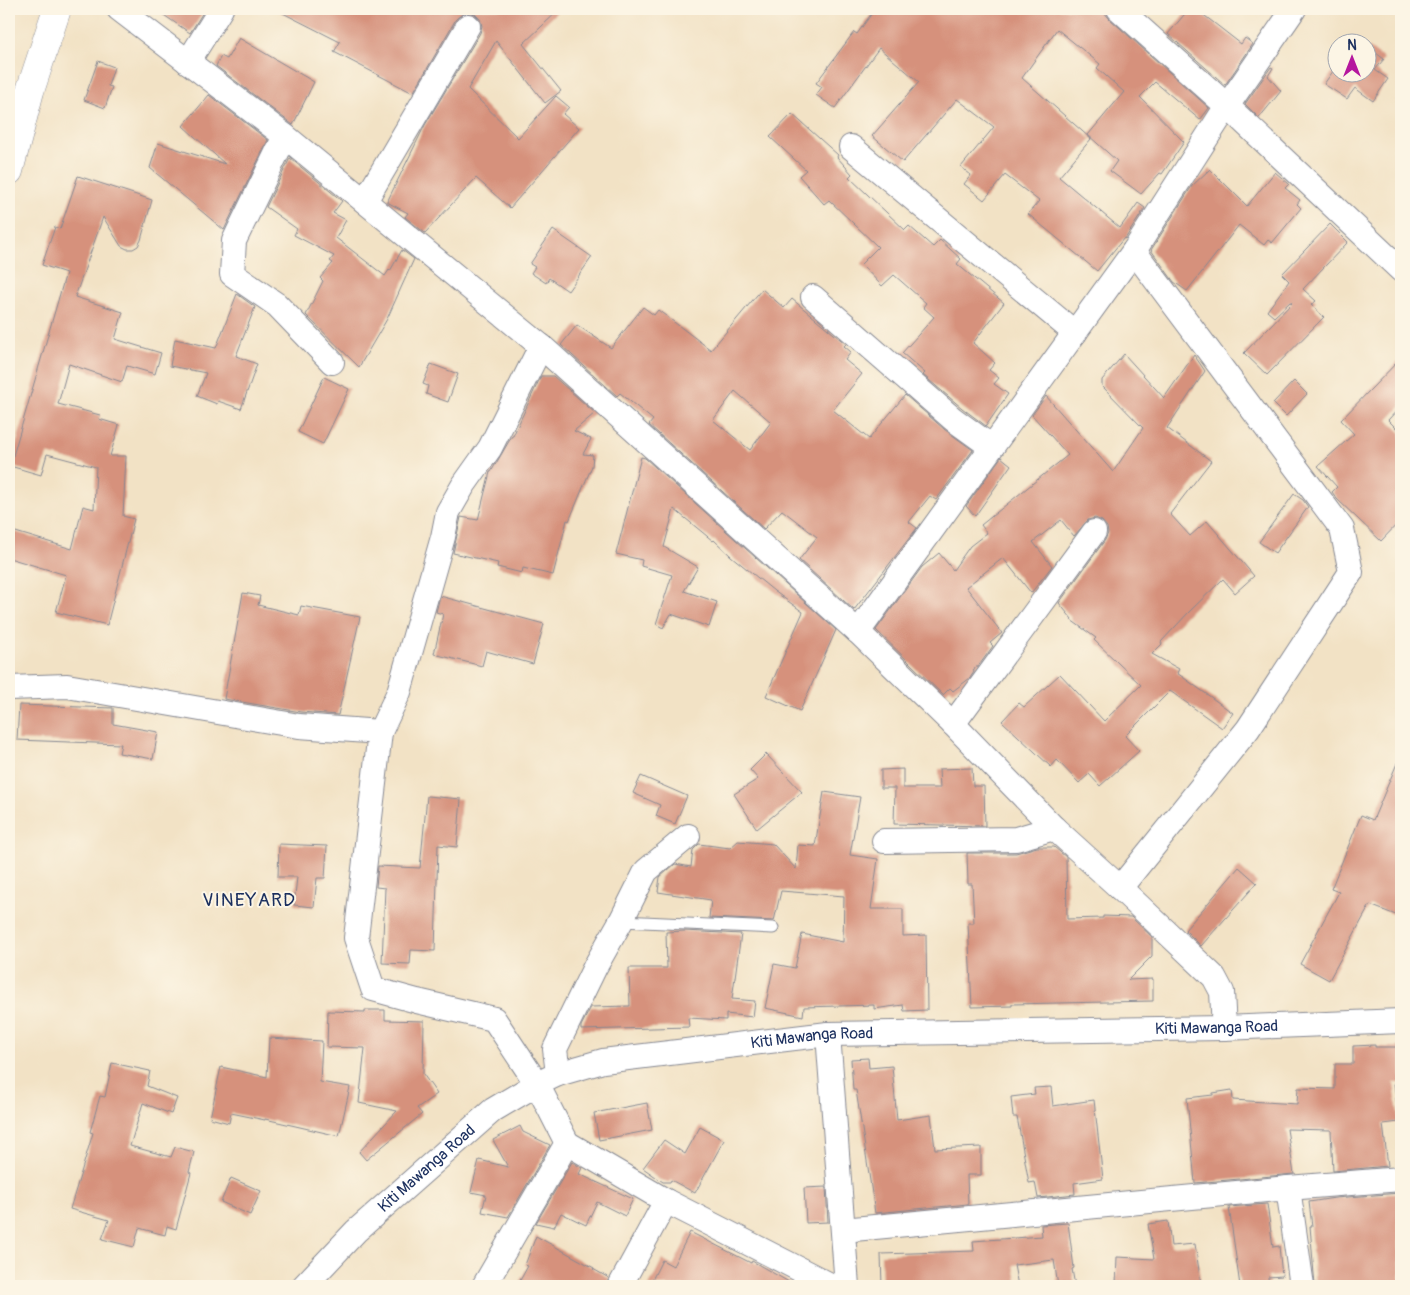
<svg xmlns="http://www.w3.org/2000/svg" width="1410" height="1295" font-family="Pangolin,sans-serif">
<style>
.building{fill:#d6917b;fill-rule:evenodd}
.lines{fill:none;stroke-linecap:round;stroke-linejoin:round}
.lane-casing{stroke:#868892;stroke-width:13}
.street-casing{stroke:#868892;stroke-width:26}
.highway-casing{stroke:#868892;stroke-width:29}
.lane{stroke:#fff;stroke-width:11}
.street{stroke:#fff;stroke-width:24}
.highway{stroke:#fff;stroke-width:28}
.labels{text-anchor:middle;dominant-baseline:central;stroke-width:4;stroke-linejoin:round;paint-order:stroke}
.street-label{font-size:16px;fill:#1b2f5e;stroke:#fcf5e5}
.quarter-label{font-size:19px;letter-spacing:1px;fill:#1b2f5e;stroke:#fcf5e5}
</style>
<rect width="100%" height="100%" fill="#fcf5e5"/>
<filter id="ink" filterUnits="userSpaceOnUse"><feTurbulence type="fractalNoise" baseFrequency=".02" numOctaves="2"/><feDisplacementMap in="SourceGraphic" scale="10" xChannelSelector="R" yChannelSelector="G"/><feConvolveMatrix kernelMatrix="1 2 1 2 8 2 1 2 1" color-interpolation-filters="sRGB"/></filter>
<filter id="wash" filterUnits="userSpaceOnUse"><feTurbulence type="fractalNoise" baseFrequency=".0096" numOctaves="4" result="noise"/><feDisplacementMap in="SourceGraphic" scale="20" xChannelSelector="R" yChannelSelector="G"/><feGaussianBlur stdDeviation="1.12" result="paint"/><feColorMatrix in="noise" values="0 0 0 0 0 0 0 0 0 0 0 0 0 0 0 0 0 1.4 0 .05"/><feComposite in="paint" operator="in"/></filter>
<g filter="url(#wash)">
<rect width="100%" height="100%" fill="#f2e2c5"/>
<g id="blocks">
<path class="building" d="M155 9H205L190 33Z
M275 9H560L523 44 561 91 545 103 496 41 468 89 518 138 556 96 569 107 563 114 579 128 510 208 476 178 425 233 405 217 408 213 387 202 425 125 480 33 482 26 480 19 475 14 469 12 462 14 456 19 413 93 334 52 340 42Z
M875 9H1101L1110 19 1209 108 1200 120 1155 82 1140 97 1184 142 1162 174 1160 173 1141 194 1110 171 1117 161 1088 135 1124 92 1097 68 1100 64 1057 29 1022 78 1091 139 1059 177 1120 228 1138 203 1145 208 1125 239 1124 238 1097 271 1028 214 1039 201 1005 175 984 200 964 184 971 175 961 167 994 127 957 99 903 162 872 136 919 82 879 48 835 108 816 95 822 87 816 83 854 32 857 34Z
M1189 9H1196L1241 44 1245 38 1253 44 1225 85 1168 34Z
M239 38 314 82 293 125 216 66 221 56 227 59Z
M1368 47 1384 59 1375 70 1388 79 1373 101 1355 88 1347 99 1324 84 1336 67 1330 63 1338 51V72H1368Z
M98 61 114 67 108 86 112 87 105 108 84 100Z
M1271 67 1273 68 1268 76 1281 91 1259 118 1245 104Z
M209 95 268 140 224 230 150 168 158 143 225 164 183 126Z
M792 114 838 155 837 157 852 174 849 177 905 230 909 226 933 247 940 240 961 259 957 264 1004 303 973 343 995 363 989 370 999 378 994 384 1008 394 986 426 962 408 923 375 925 373 902 353 934 317 923 307 926 303 894 275 882 286 861 264 878 247 829 200 824 204 799 176 806 170 770 137Z
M290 158 342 201 333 213 346 220 336 238 385 276 389 270 390 271 402 250 414 259 387 319 359 367 306 315 323 281 320 278 333 263 330 261 334 256 294 235 297 229 266 207Z
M1210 169 1247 206 1275 172 1289 184 1285 188 1300 200 1297 204 1301 208 1272 243 1268 240 1264 245 1239 225 1187 291 1174 282 1151 250 1192 186Z
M78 176 152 200 141 240 138 246 133 249H127L121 246 103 217 75 297 123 312 115 339 161 353 155 374 127 366 122 382 69 364 58 404 100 415 99 419 119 425 110 456H126L123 516 134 519 107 625 56 612 66 575 9 558V530L72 549 83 506 94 509 96 467 47 454 41 475 10 466 66 273 42 265 55 227 60 229Z
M1330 224 1348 242 1303 289 1316 301 1311 305 1324 317 1267 375 1244 353 1292 303 1290 302 1274 317 1267 311 1289 281 1282 274Z
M553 230 592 257 568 291 549 278 546 283 531 273 535 267 530 264Z
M762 289 784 308 792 299 846 344 844 346 851 352 845 360 862 374 833 410 869 439 905 395 944 429 973 450 936 500 930 496 909 522 917 528 854 610 799 560 817 537 782 510 764 529 649 425 653 420 620 393 617 396 561 345 577 325 611 348 643 307 654 315 658 310 711 350ZM735 391 771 422 750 450 713 420Z
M237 294 255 307 236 356 257 364 241 409 218 401 217 404 197 396 206 373 170 366 175 339 216 348Z
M1124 354 1164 398 1194 355 1205 371 1167 428 1211 461 1170 514 1190 536 1207 521 1254 576 1235 593 1223 579 1189 612 1161 642 1162 644 1152 654 1179 669 1177 673 1233 713 1222 728 1170 691 1125 736 1139 751 1100 786 1089 774 1079 783 1057 760 1051 767 1002 721 1019 703 1024 707 1060 674 1104 721 1141 685 1094 640 1096 638 1071 620 1072 619 1059 603 1105 540 1108 533 1107 527 1102 521 1095 518 1088 520 1074 536 1061 520 1033 542 1052 566 1031 593 1003 558 966 587 1002 633 990 643 993 646 980 664 973 670 974 672 970 678 953 691 950 688 943 695 876 630 922 567 939 553 953 570 970 546 987 533 981 525 1068 455 1032 415 1046 396 1113 472 1143 428 1102 386V380Z
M1401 358V406L1388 420 1401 433V520L1381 541 1337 499 1332 492 1337 487 1318 466 1354 434 1341 420Z
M431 364 458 374 448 402 426 394 428 386 423 384Z
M541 376H553L595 413 574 431 591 439 583 454 593 455 592 466 569 521 567 520 553 575 523 568 522 573 497 567 498 563 453 553 461 517 478 520 490 472H491L512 436H513Z
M324 377 349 389 323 444 298 432Z
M1294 381 1307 394 1286 416 1273 403Z
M641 457 645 458 836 630 800 711 766 696 803 612 774 591 731 556 714 540 713 541 674 509 664 547 698 567 684 591 717 602 709 627 671 614 663 628 656 624 672 575 641 566 642 560 616 554Z
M1001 457 1011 465 975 516 966 506Z
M1294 494 1303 500 1308 507 1275 553 1259 542Z
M243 593 260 596 258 605 299 615 301 606 360 617 338 715 301 712 224 699Z
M440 596 544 624 533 664 486 651 482 666 434 654 443 614 436 612Z
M19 705 113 708V724L158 732 153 759 119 753 121 744 17 740Z
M766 754 802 792 757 829 734 794 758 779 750 770Z
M1401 754V917L1370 905 1329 980 1300 964 1339 892 1331 889 1361 815 1373 820Z
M972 768 973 786H984L985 826 894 824 895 788H881V770L903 769V788H940L939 769Z
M641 776 687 796 675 824 656 816 660 805 633 793Z
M824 792 860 797 850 855 878 859 871 909H903V936L926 935 927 1010 904 1011 903 1005 874 1009V1005L804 1007 803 1016 765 1008 774 964 795 968 802 934 843 942 844 896 781 891 774 921 709 918 711 900 658 892 660 877 675 864 691 867 693 850 699 844 730 848 738 841 773 844 796 869 798 845 815 846Z
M427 796 461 799 457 847 438 845 435 951 411 950 410 964 382 963 385 888 376 887 378 866 420 868Z
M279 844 327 846 325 878H317L314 907 294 905 297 877H278Z
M1037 847H1054L1066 857 1067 919 1103 918V916L1131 917 1152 937V956L1128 980 1153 979V1001L1012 1004V1006L972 1007 968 923H974L972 884H968L967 853H1016Z
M1239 867 1257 883 1201 946 1185 930Z
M684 931 741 934 732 999 755 1001 753 1017 726 1014V1020L688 1018 689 1027 581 1030V1026L591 1007 630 1006 629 968H667L666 932Z
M365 1010H385V1020L424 1021 423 1074 437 1094 417 1108 422 1114 366 1160 359 1152 397 1111 359 1103 365 1048 327 1047 328 1011 365 1012Z
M269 1038 322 1041 320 1082 350 1087 339 1136 265 1119V1120L231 1113 229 1123 210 1118 221 1067 267 1077Z
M1375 1045V1047H1401V1083H1394L1399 1122 1383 1124 1388 1166 1333 1171 1331 1130 1287 1129 1294 1174 1195 1183 1187 1098 1213 1095V1093L1232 1090 1233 1100 1297 1104 1298 1088 1335 1089V1064H1353V1046Z
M868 1058 869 1068 892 1066 897 1120 931 1115 935 1149 981 1147V1175H967L968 1204 875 1213 856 1090H853L851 1059Z
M112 1063 150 1071 147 1086 177 1098 171 1114 143 1103 130 1146 171 1157 175 1147 194 1152 189 1172 191 1173 176 1229 167 1226 165 1235 139 1228 134 1247 102 1239 109 1220 70 1209 93 1133 90 1132 100 1096 105 1097Z
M1051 1087 1053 1106 1094 1100 1103 1179 1074 1183 1075 1194 1038 1198 1035 1182 1029 1183 1017 1117H1013L1011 1097 1035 1094 1034 1088Z
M647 1103 652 1130 599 1140 594 1113Z
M520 1126 523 1132 550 1145 508 1217 482 1212 486 1195 471 1192 479 1160 508 1167 493 1140Z
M700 1127 724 1140 695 1193 671 1180 670 1182H663L643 1168 664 1140 685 1154Z
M572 1162 582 1168 579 1174 633 1199 625 1216 597 1202 586 1225 561 1213 554 1227 536 1223Z
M231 1178 261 1191 250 1215 221 1202Z
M826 1187 828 1222 806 1223 804 1188Z
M1401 1193V1216H1398L1401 1286H1315L1310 1226H1312L1309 1202 1335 1198Z
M1267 1204 1273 1247 1279 1246 1282 1276 1268 1277 1269 1286H1240L1229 1207Z
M1168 1221 1171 1246 1195 1244 1201 1284 1191 1286H1116L1117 1257 1154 1259 1148 1224Z
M1068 1223 1074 1268 1072 1269 1075 1286H1058L1054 1260 1014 1265 1018 1286H882L881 1254 974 1251 973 1241 1042 1236 1041 1225Z
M690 1232 751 1263 752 1261 796 1286H649L662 1260 673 1266Z
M536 1236 594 1268 593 1269 609 1278 606 1286H517L528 1266 525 1265Z"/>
</g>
</g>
<g filter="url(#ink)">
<use href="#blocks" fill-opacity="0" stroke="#868892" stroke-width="1"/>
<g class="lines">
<defs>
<path id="lane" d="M621 921 773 928"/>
<g id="street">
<path d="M119 9 285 136 541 346 858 632 953 724 1054 828 1120 888 1214 977 1222 992 1224 1028"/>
<path d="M1119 9 1227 106 1401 270"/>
<path d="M188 62 221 9"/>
<path d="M285 136 234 241 232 274 277 305 332 362"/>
<path d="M851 147 1075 333"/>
<path d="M365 201 468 26"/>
<path d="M813 297 953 419 982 440 993 445"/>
<path d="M858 632 1134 251 1227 106 1294 9"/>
<path d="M9 688 67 686 299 726 380 732 399 692 443 537 448 512 463 486 490 448 541 346"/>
<path d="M953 724 1094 532"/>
<path d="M380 732 356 938 373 989 417 1001 494 1019 537 1084 567 1143"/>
<path d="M884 841 1016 839 1054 828"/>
<path d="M1120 888 1248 729 1351 572 1342 529 1134 251"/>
<path d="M828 1034 847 1286"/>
<path d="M558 1074 555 1049 595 967 621 921 646 871 688 836"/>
<path d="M1288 1188 1401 1179"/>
<path d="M843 1230 1288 1188 1302 1286"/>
<path id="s1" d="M304 1286 356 1231 493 1110 537 1084 558 1074 603 1061 828 1034 1224 1028 1401 1021"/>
<path d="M484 1286 567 1143 666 1201 832 1286"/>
<path d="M620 1286 666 1201"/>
</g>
<path id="highway" d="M9 171 30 91 57 9"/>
</defs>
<use href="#lane" class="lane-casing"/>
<use href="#street" class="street-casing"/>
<use href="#highway" class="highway-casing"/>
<use href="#lane" class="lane"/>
<use href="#street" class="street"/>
<use href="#highway" class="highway"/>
</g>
</g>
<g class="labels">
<g class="street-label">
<text stroke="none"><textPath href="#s1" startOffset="995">Kiti Mawanga Road</textPath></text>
<text stroke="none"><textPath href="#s1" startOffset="590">Kiti Mawanga Road</textPath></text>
<text stroke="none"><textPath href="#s1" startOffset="170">Kiti Mawanga Road</textPath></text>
</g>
<g class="quarter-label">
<text x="249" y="900">VINEYARD</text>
</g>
</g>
<rect width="1410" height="1295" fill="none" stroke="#fcf5e5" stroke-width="30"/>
<g transform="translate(1352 58)"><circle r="24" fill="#fcf5e5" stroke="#a2a6af"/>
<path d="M0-4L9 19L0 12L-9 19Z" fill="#b5179e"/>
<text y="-8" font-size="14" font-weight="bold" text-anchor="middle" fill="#1b2f5e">N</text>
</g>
</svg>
